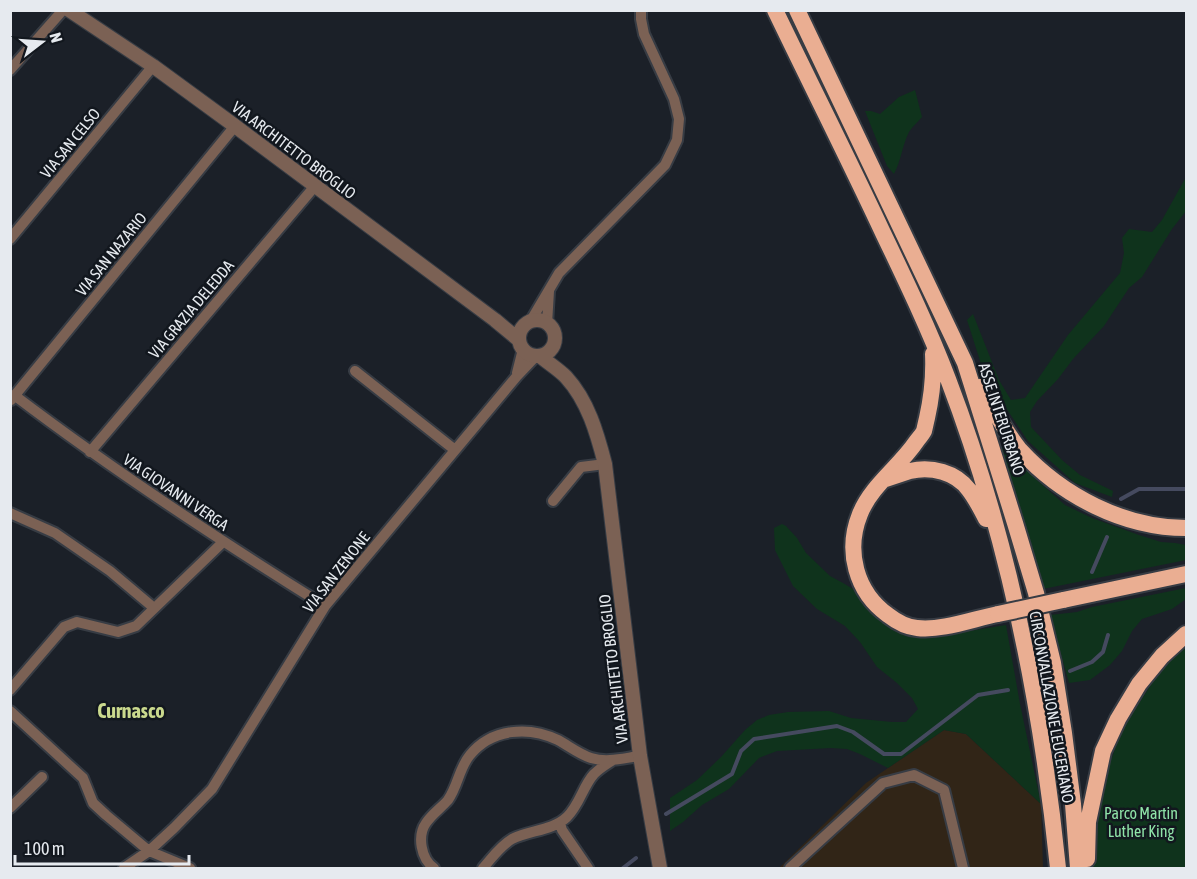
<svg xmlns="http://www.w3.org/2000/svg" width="1197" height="879" font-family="'Asap Condensed',sans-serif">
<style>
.industrial{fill:#312517}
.green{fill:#0f331c}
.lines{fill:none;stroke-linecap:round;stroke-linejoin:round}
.stream{stroke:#454a5f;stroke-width:4}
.minor-casing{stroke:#373c44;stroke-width:14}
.tertiary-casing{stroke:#373c44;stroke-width:16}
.trunk-casing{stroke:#373c44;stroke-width:20}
.minor{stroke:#7b6154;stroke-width:10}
.tertiary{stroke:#7b6154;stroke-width:14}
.trunk{stroke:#eaae92;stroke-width:16}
.trunk-bridge-casing{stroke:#373c44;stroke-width:20;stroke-linecap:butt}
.trunk-bridge{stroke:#eaae92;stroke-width:16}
.labels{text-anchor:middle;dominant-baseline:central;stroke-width:5;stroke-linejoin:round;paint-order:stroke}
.street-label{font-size:16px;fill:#e6eaef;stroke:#12171e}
.park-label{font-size:16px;fill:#8fe3a8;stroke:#12171e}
.quarter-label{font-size:20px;font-weight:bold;fill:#cad98d;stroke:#12171e}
</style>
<rect width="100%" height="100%" fill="#1b2028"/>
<path class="industrial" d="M944 730 966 734 1041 804 1043 868H779L866 783Z"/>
<path class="green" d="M915 90 922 117C918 122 912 127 909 132 902 146 901 161 894 174L887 166 865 111H871L880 114 899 97Z
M1186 177V211L1172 229 1142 277 1129 288 1104 326 1073 359 1058 379 1037 401 1030 412 1031 427 1062 460 1080 475 1113 491 1112 497 1075 483 1028 441 1000 399 982 367 967 320 973 314 999 380 1011 400 1025 398 1068 335 1120 273 1124 253 1122 238 1129 229 1152 232 1162 220Z
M1001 447H1009L1038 481 1065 505 1092 518 1139 535 1161 542 1175 543 1186 545V560L1043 589 1022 513Z
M782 524 786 526 797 538 806 553 830 576 843 583 858 592 890 627 903 634 939 636 1006 625 1020 704 1041 804 966 734 944 730 888 768 860 754 847 749 831 748 777 751 759 758 729 789 702 805 683 822 670 831V798L697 780 721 757 745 730 757 720 769 715 788 712 829 711 851 718 892 722H906L918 709 912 698 897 683 877 667 860 642 845 626 817 609 793 586 775 550 774 528Z
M1186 588V599L1172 609 1142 619 1132 631 1122 651 1110 665 1090 680 1069 683 1050 615 1077 612 1092 607Z
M1186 647V868H1093L1092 838 1103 784 1121 731 1161 669Z"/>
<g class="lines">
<path class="stream" d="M1121 499 1139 489H1186
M1092 572 1107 537
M1070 671 1092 662 1103 652 1108 635
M666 814 732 774 741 751 754 739 837 726 853 732 884 754H901L978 695 1008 690
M623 868 636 858"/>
<defs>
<path id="minor" d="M10 70 63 10
M10 239 153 66
M530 322 559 273 665 165 677 140 679 119 674 99 644 34 641 19V10
M547 324 549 291
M355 371 455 450
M517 373 523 349
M14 395C114 471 219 540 325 606
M11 400 235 126
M90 452 315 186
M553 501 581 467 605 464
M10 513 55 533 110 571 154 608
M10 690 64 627 77 622 118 632 136 626 223 542
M10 711 83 778 93 803 106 815 149 851 190 868
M10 808 42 777
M560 823 562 830 588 868
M124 868 149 851 174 828 212 789 325 606 517 376 536 356
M434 868C421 859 417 836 426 823 432 814 441 808 448 800 458 786 459 768 470 755 492 728 529 726 558 740 569 746 579 754 591 758 607 763 624 758 640 756
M483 868C492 858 500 846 512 839 530 830 552 831 567 817 580 804 583 786 594 774 600 768 607 764 613 760
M790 868 883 783 914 775 944 790 963 868"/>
<path id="tertiary" d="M69 10 153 66 235 126 495 320 519 340
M519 338a18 18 0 1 1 36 0a18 18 0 1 1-36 0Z
M540 356C548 363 558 369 566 377 588 401 597 433 605 464L640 756 660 868"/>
<path id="trunk" d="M775 10C811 85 848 158 883 233 906 281 929 329 948 379 1008 536 1041 702 1058 868
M797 10 965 363 1015 523 1036 593 1053 663 1064 733 1073 804 1078 868
M933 354C934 376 932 396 927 418 926 422 925 427 924 431 922 435 918 439 916 442 899 467 871 486 860 514 845 551 856 592 888 615 897 622 906 627 917 628 942 631 973 619 998 614
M980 387C993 407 1005 432 1020 450 1062 496 1124 528 1186 528
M883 480C892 477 901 474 910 471 931 466 956 472 969 490 976 499 981 509 986 519
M1063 600 1186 574
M1087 859 1088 822 1103 751 1118 719 1139 684 1162 656 1186 634"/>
</defs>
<use href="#minor" class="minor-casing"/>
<use href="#tertiary" class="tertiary-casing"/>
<use href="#trunk" class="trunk-casing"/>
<use href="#minor" class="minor"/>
<use href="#tertiary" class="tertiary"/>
<use href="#trunk" class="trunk"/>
<defs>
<path id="trunk-bridge" d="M998 614 1063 600"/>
</defs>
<use href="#trunk-bridge" class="trunk-bridge-casing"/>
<use href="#trunk-bridge" class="trunk-bridge"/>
</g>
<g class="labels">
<g class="street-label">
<text transform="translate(70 143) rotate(-51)">VIA SAN CELSO</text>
<text transform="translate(294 150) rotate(37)">VIA ARCHITETTO BROGLIO</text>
<text transform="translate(111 254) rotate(-51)">VIA SAN NAZARIO</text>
<text transform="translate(191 309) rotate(-50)">VIA GRAZIA DELEDDA</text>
<text transform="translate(1002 419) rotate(72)">ASSE INTERURBANO</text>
<text transform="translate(176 492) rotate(34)">VIA GIOVANNI VERGA</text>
<text transform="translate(336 572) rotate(-52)">VIA SAN ZENONE</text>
<text transform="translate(613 669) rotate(-97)">VIA ARCHITETTO BROGLIO</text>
<text transform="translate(1052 707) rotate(80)">CIRCONVALLAZIONE LEUCERIANO</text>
</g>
<g class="park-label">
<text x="1141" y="813">Parco Martin<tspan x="1141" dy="18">Luther King</tspan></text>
</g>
<g class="quarter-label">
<text x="131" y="710">Curnasco</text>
</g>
</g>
<rect width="1197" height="879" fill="none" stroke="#e6eaef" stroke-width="24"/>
<g transform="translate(42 42) rotate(73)" stroke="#12171e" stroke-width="4.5" paint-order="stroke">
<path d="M0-4.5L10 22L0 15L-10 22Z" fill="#e6eaef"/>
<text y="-9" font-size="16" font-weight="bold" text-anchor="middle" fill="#e6eaef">N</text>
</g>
<path d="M15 855v9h174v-9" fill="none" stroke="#e6eaef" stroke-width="3"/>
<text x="24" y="855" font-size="18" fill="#e6eaef" stroke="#12171e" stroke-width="4.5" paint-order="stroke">100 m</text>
</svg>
